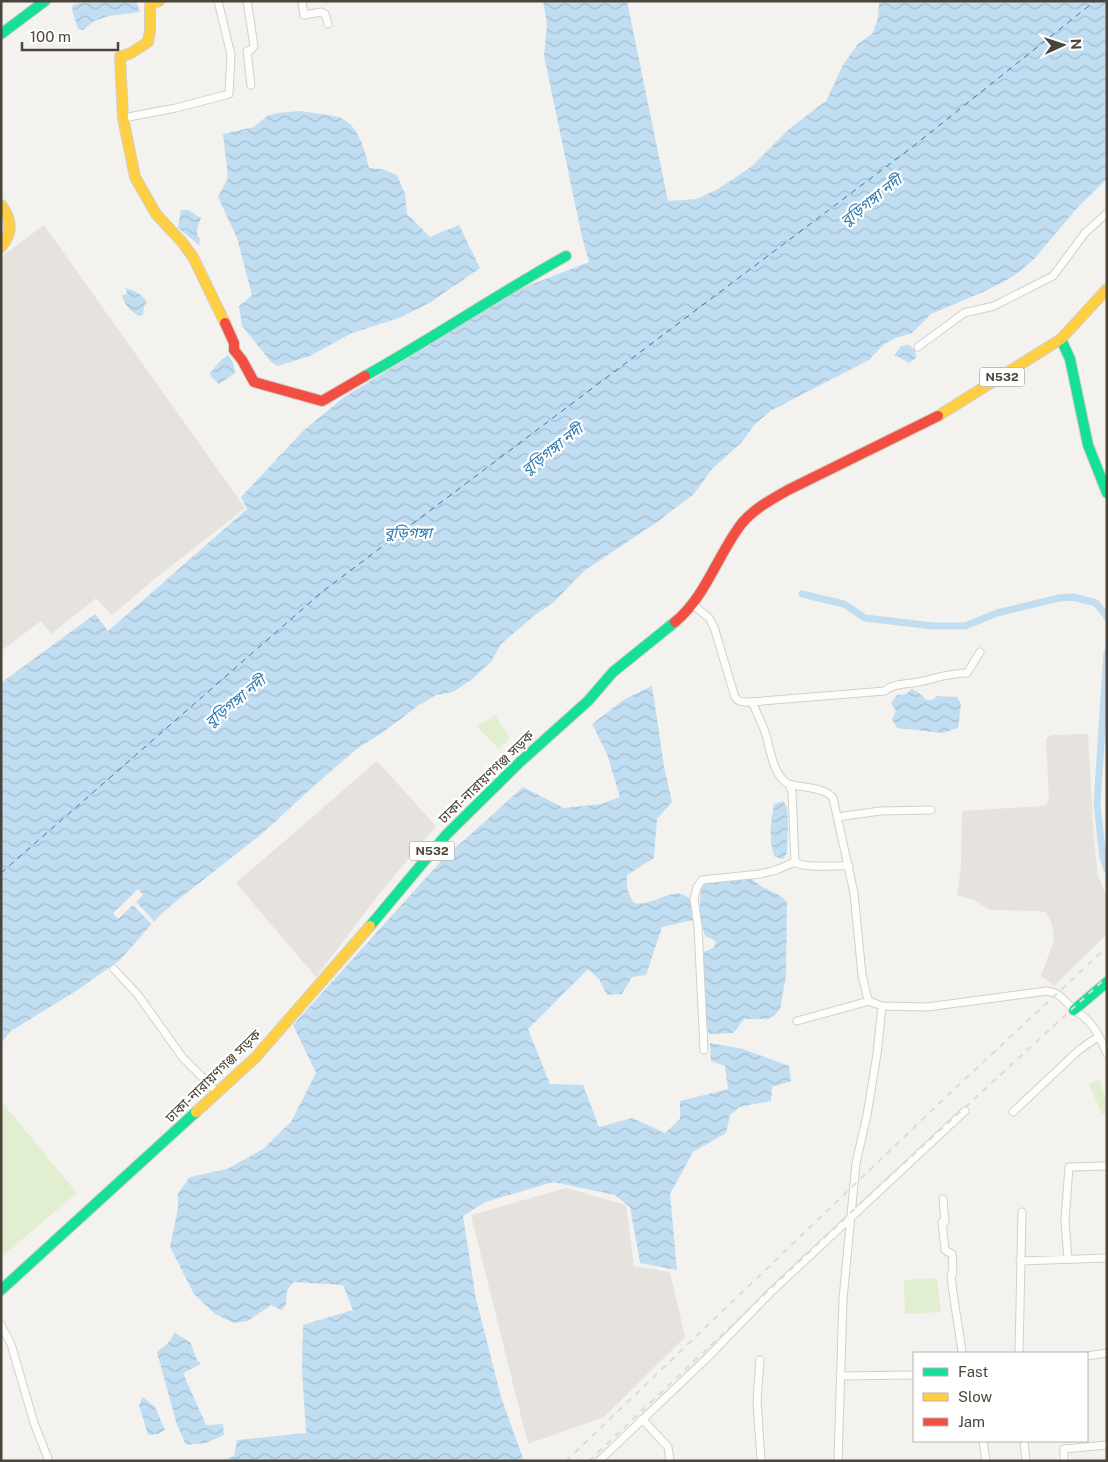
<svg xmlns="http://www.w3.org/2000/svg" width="1108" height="1462" font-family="'Public Sans','Noto Sans Bengali',sans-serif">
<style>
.industrial{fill:#e6e2de}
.park{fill:#e1eecf}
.water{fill:url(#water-waves)}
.pier{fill:#f4f2ee}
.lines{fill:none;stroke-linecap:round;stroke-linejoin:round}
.canal{stroke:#c0ddf1;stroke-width:7}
.ferry{stroke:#2e7ab2;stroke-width:1;stroke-dasharray:6 5;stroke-linecap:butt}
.street-casing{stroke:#d2d0cb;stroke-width:9}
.fast-casing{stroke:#d3cfc5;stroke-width:12}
.slow-casing{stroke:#d3cfc5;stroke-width:12}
.jam-casing{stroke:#d3cfc5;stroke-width:12}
.street{stroke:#fdfdfc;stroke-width:7}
.fast{stroke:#16e098;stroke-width:10}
.slow{stroke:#ffcf43;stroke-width:10}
.jam{stroke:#f24e42;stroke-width:10}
.rail{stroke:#dbdbda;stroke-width:2;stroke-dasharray:6 6;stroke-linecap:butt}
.labels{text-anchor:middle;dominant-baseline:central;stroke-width:4.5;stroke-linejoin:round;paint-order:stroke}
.shield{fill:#fff;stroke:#817c74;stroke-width:1}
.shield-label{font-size:12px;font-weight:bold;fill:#4b4439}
.street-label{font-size:14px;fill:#4b4439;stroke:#fff}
.water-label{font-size:15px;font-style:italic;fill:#2e7ab2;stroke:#fff}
</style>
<defs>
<pattern id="water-waves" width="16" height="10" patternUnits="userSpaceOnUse" patternTransform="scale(1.25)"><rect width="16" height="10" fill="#c0ddf1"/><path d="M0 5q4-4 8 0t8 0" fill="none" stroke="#a6bfcf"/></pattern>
</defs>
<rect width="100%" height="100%" fill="#f4f2ee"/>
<path class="industrial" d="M44 225 245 508 151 582 112 615 96 598 51 634 41 621 1 651V257Z
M1088 734 1094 841 1098 876 1107 897V934L1054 986 1041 976 1054 940 1052 924 1046 912 1038 911 990 910 974 900 957 895 961 867 962 811 1044 806 1047 804 1049 799 1046 739 1049 736 1053 735Z
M377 761 436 826 380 893 316 977 236 883Z
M566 1188 626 1205 634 1266 670 1272 685 1337 604 1417 528 1444 471 1215Z"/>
<path class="park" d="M495 715 510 738 499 749 477 727Z
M1099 1080 1107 1104V1114H1102L1089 1084Z
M1 1101 77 1193 1 1257Z
M937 1278 941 1312 905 1314 904 1280Z"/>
<path class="water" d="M104 1H136L140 12 109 16 94 21 83 30 78 29 72 10 73 5C83 0 94 5 104 1Z
M543 1H627L668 201 696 199 718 189 751 167 789 129 826 101 843 65 858 44 873 33 878 18 879 1H1107V179L1078 207 1035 258 1019 272 1005 281 983 292 931 314 912 333 893 339 883 345 869 360 772 410 755 424 741 443 712 469 694 494 657 522 584 571 554 602 535 615 501 644 491 662 471 680 453 692 436 695 419 705 382 733 358 748 316 784 264 832 174 903 158 917 120 960 76 991 11 1031 1 1043V683L95 614 108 631 247 509 241 497 303 431 343 398 508 296 525 287 589 262 582 237 544 56 547 24Z
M300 111C312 113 326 114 338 117 358 123 365 150 369 168L382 169 397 175 405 194 407 214 430 237 459 225 480 268 431 302 399 318 352 333 310 356 278 366 271 362 242 326 239 306 252 295 237 238 218 197 228 178 223 134 254 127 267 116 277 113Z
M181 210H188L201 218C198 226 194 232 200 239L199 245 178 228Z
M126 288C135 291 142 294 147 302L144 306 143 315 139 316C132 312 123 304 122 295L127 294Z
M909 345 915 350 916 358 909 363 899 357 894 356 901 346Z
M228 355 233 362 235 373 219 384 211 377 210 373 221 360Z
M652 686 664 766 672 802 657 819 654 858 627 875C626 886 628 894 634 903 653 906 666 891 681 894 684 895 689 898 692 899L693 920 662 927 646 975 632 977 622 994 607 995 599 979 588 969 528 1029 550 1084 583 1085 599 1127 632 1118 665 1133 680 1119V1101L728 1089 725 1066 711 1061 710 1043 743 1049 789 1066 791 1081 772 1087 771 1101 739 1107 730 1115 726 1133 693 1152 670 1194 677 1270 640 1263 630 1207 615 1195 553 1182 485 1202 463 1216 476 1299 501 1397 524 1461H219L234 1456 237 1440 306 1433 302 1369 303 1325 353 1310 343 1285 294 1282C279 1296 293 1301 281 1310L271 1305 248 1321 234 1323 215 1314 194 1294 170 1247 178 1208V1193L190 1177 227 1169 263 1149 291 1122 316 1073 293 1025 442 860 523 787 564 808 601 804 620 797 607 754 592 724 625 699Z
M912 689 922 695 926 700H932L937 696 957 697 961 704 958 728 943 733 897 728 892 719 896 711 891 703 897 695 906 694Z
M783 801 787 807 788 822 787 853 783 859 775 857C768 843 771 820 774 804Z
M750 878C754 881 757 884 761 886 769 891 781 894 787 902L786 976 780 1009 774 1016 768 1019H744L735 1031 732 1033 709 1034C704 1023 701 966 704 952L713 948 716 943 714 940 705 936C699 916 699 904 702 884L717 879Z
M175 1333 190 1342 197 1360 201 1364 183 1373 206 1425 223 1424 224 1435 206 1443 186 1445 177 1425 158 1356 157 1352 168 1343Z
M143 1397 155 1407 165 1430 158 1434 148 1435 139 1405Z"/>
<path class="pier" d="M138 889 143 895 136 902 156 923 153 926 133 905 118 919 113 913Z"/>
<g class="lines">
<path class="canal" d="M802 594 844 604 865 618 933 626H965L997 613 1059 598 1073 597 1096 603 1105 614 1107 618
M1107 652 1097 804 1103 858 1107 870"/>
<path class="ferry" d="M1 873 322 592 911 148 1095 1"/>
<defs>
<path id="street" d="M247 1 254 46 251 50 247 51 251 85
M302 1 304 15 321 12 325 14 328 24
M123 118 176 108 229 94 231 55 218 1
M918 347 964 313 994 306 1053 276 1085 233 1107 213
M692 604 709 618 714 627 734 694C737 703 742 702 751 702L754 706C758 716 763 725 766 735 770 749 774 778 789 784 802 788 825 787 833 798L854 893 862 975 867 996 869 1001 882 1006 927 1007 1047 991C1060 993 1063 999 1072 1008 1075 1012 1081 1014 1084 1017 1095 1026 1102 1041 1107 1054
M751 702 885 691C893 683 909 684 919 682 936 678 950 673 967 673L980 652
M789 784 792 792 795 862
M837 817 880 811 931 810
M114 969 138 995 183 1058 217 1092
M797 1021 869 1001
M704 1050 698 926 694 899 697 887 702 880 760 874 776 870 795 862C804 869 836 865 849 866
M1013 1112 1079 1050 1099 1036
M943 1199 945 1222H942L945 1250 952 1254 953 1273 951 1274C953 1300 959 1326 962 1353
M1068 1259 1065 1221 1069 1167 1107 1166
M1020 1261 1107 1258
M1 1325 11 1344 34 1423 49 1461
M1019 1353 1022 1212
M1087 1356 1107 1353
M760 1360 757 1401 761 1461
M840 1376 914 1375
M642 1419 668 1447 670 1461
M983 1441 986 1461
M1024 1441 1026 1461
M599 1461 706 1359 770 1293 965 1111
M838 1461 843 1299 856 1163 867 1115 877 1054 882 1006
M1064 1461V1449L1107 1445"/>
<path id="fast" d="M1 34 45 1
M1061 339 1070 359 1088 445 1107 493
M365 376C433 338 498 294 566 256
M370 926 446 835 520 762 588 701 613 672 675 622
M1074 1010 1107 982
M1 1290 196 1112"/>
<path id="slow" d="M159 1 150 5V31L148 42 131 53 120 57 123 118 135 177 156 214 182 242 193 257 225 323
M1 205C12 219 13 233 1 247
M938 416 1061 339 1107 289
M196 1112 255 1058 370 926"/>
<path id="jam" d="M225 323 234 343V350L242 360 254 382 322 401 365 376
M675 622C704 598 716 560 737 530 748 512 770 500 788 490L938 416"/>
</defs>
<use href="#street" class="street-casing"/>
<use href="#fast" class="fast-casing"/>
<use href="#slow" class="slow-casing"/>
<use href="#jam" class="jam-casing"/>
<use href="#street" class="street"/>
<use href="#fast" class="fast"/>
<use href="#slow" class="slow"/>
<use href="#jam" class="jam"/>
<path class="rail" d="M566 1461 949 1094 1107 947
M589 1461 865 1199 1107 977"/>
</g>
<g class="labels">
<g class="shield">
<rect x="979.5" y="367.5" width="45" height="19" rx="4"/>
<rect x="409.5" y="841.5" width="45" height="19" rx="4"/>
</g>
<g class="shield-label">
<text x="1002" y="377">N532</text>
<text x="432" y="851">N532</text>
</g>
<g class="street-label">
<text transform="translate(486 777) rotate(-44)">ঢাকা-নারায়ণগঞ্জ সড়ক</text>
<text transform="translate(213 1076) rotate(-44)">ঢাকা-নারায়ণগঞ্জ সড়ক</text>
</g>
<g class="water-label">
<text transform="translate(871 200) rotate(-38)">বুড়িগঙ্গা নদী</text>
<text transform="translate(552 449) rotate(-38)">বুড়িগঙ্গা নদী</text>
<text x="408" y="532">বুড়িগঙ্গা</text>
<text transform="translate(235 701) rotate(-39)">বুড়িগঙ্গা নদী</text>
</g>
</g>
<rect width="1108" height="1462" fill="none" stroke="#4b4439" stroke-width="5"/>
<rect x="913" y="1352" width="175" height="90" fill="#ffffff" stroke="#b7b4b0"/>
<rect x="923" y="1368" width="25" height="8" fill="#16e098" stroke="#b7b4b0"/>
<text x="958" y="1377" font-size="15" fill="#4b4439">Fast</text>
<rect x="923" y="1393" width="25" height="8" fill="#ffcf43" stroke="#b7b4b0"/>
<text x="958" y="1402" font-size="15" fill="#4b4439">Slow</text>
<rect x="923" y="1418" width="25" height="8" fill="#f24e42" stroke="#b7b4b0"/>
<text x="958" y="1427" font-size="15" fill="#4b4439">Jam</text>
<g transform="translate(1063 45) rotate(87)" stroke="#ffffff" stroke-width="4" paint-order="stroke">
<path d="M0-4L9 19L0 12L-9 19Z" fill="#4b4439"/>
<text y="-8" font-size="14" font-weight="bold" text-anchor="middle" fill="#4b4439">N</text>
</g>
<path d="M22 42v8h96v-8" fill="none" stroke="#4b4439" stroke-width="2.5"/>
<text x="30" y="42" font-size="15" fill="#4b4439" stroke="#ffffff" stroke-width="4" paint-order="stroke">100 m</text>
</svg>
